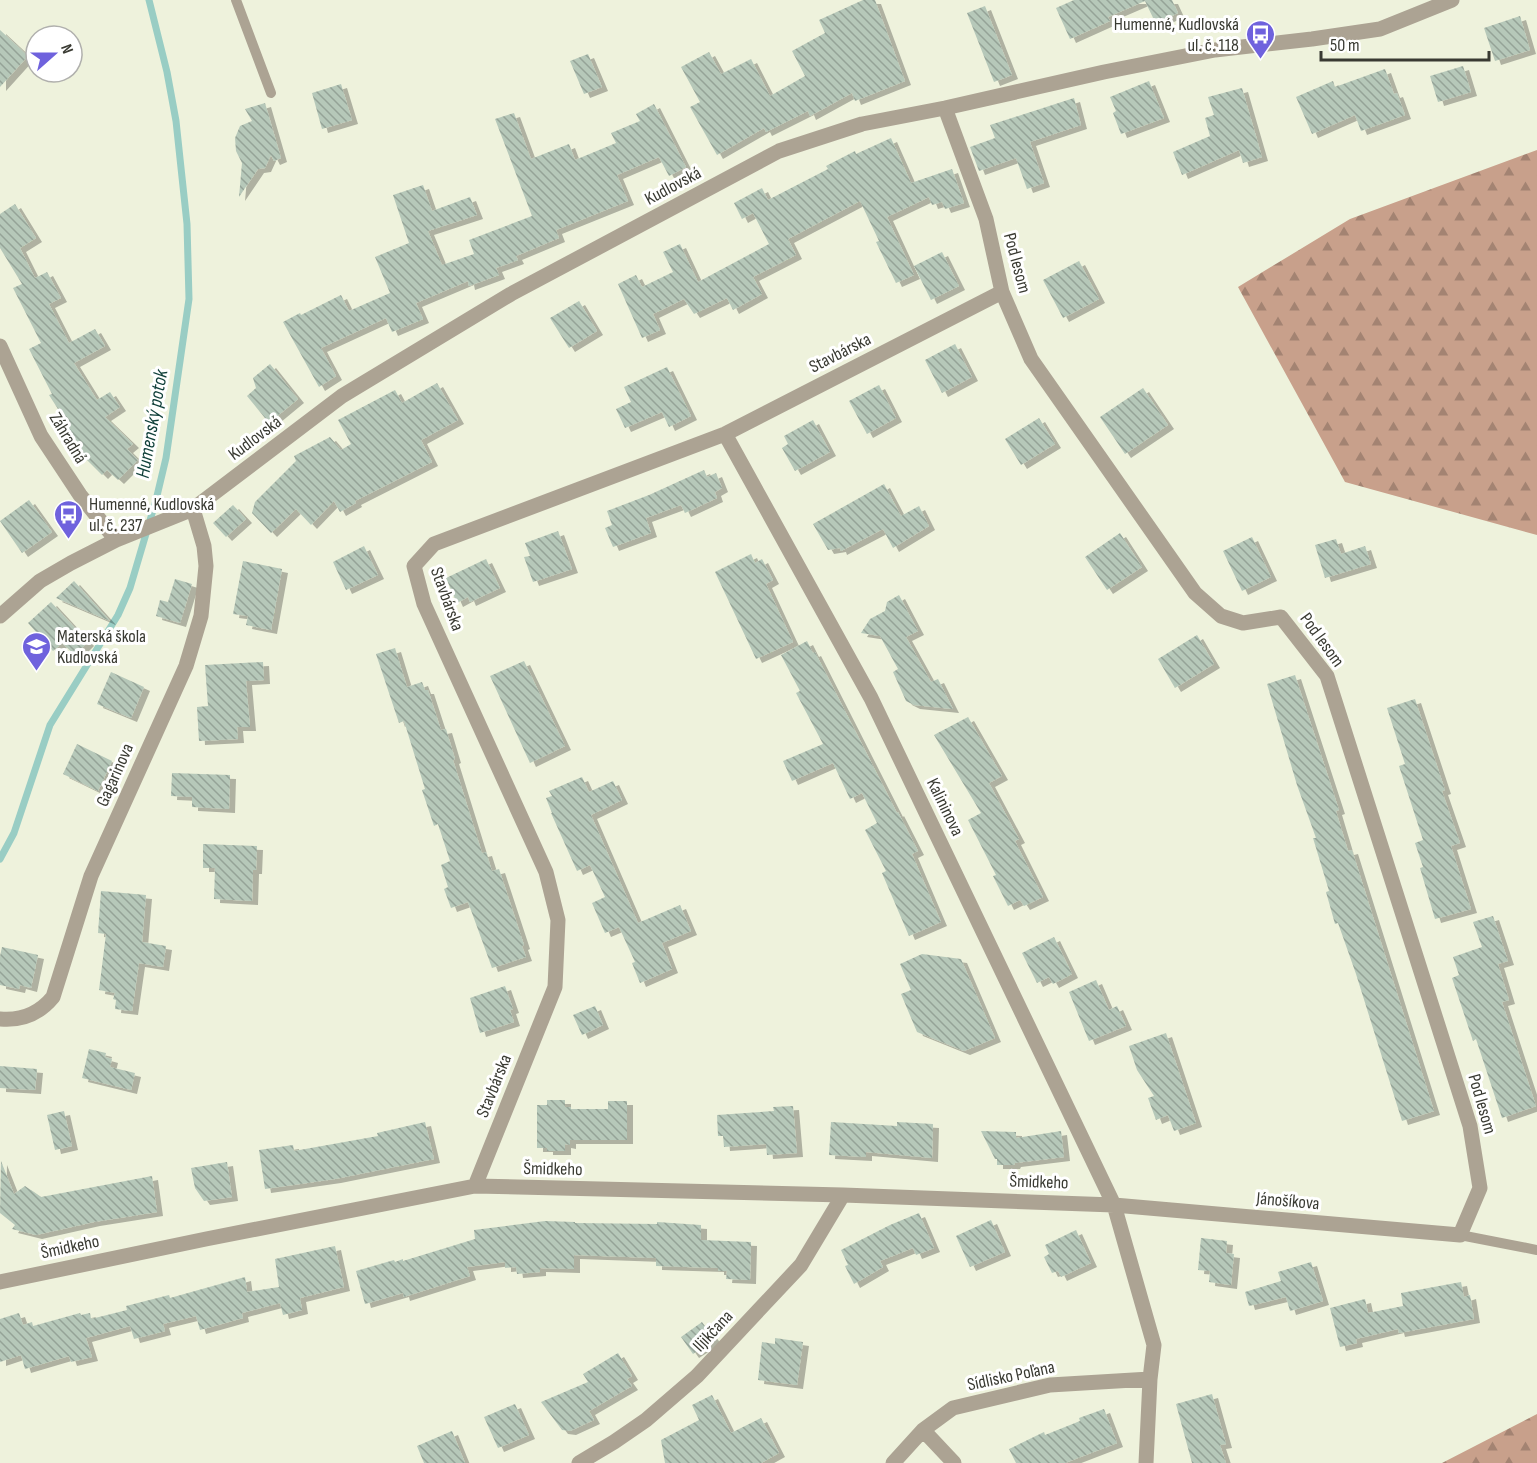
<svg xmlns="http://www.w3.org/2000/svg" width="1537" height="1463" font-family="'Sofia Sans Condensed',sans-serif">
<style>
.forest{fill:url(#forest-firs)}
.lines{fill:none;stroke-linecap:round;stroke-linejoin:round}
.stream{stroke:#99cdc4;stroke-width:7}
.building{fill:url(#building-back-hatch);filter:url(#shadow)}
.lane{stroke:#aca393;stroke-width:10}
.street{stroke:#aca393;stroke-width:15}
.labels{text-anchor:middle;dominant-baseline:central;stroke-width:6;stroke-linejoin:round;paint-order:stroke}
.poi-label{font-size:18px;fill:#393a32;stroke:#fff;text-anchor:start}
.street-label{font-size:18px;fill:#393a32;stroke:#fff}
.water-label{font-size:20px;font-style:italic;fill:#0f3f39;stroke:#fff}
</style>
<defs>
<pattern id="forest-firs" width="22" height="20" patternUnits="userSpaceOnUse" patternTransform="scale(1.5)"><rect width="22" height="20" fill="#c8a08b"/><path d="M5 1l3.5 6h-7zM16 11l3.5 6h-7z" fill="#a38372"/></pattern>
<pattern id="building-back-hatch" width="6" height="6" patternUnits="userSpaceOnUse" patternTransform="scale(1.5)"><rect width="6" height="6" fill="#b6c8b9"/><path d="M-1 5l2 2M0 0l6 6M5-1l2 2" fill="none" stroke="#95a397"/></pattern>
<filter id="shadow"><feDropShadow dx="6" dy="4" stdDeviation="0" flood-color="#0004"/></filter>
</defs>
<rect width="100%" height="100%" fill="#eef2dc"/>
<path class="forest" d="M1537 150V535L1345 482 1238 287 1350 219Z
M1537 1414V1463H1442Z"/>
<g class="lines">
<path class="stream" d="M0 859 14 833 50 725 118 615 130 588 156 500 166 458 189 299 187 224 176 121 167 72 149 0"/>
</g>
<path class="building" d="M863 0H875L905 81 855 101 852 93 810 116 808 111 766 132 764 128 717 155 690 107 700 102 681 67 709 52 721 74 751 59 770 96 805 76 792 51 825 33 819 20Z
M1074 0H1172L1178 13 1156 24 1145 1 1108 17 1110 21 1070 39 1056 8Z
M985 6 1012 75 994 82 967 13Z
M1520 16 1530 50 1495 61 1484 28Z
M0 30 28 56 0 87Z
M588 54 602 87 584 94 570 61Z
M1463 66 1471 92 1438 102 1430 76Z
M1385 69 1394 94 1397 93 1405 115 1361 131 1355 115 1312 134 1296 97 1333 81 1335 87Z
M1149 81 1164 118 1121 134 1113 113 1116 111 1110 97Z
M341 84 352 120 322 129 312 93Z
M1242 88 1262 157 1243 163 1239 150 1182 175 1173 152 1210 136 1205 118 1214 115 1208 97Z
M1074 98 1081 125 1030 142 1044 183 1027 189 1016 158 979 171 970 147 995 138 990 125Z
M265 103 281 158 274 161 271 155 265 168 258 169 239 197 242 163 236 151 235 138 240 126 252 121 245 109Z
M654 104 686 167 669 176 659 157 617 175 628 201 556 230 559 238 516 256 518 260 496 268 499 275 469 286 468 281 416 303 423 319 392 332 386 318 321 348 336 376 319 387 283 322 300 313 301 315 341 295 349 311 390 293 375 257 409 243 393 195 423 185 432 211 470 197 477 215 428 231 442 265 474 254 469 240 532 216 495 119 514 113 531 159 569 144 575 160 616 143 611 133 640 121 636 114Z
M891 138 911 183 952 169 964 203 945 209 942 202 932 205 929 197 887 217 914 275 896 283 876 242 879 241 860 201 788 239 796 255 753 277 762 294 733 310 727 298 694 314 684 299 653 314 660 330 642 338 618 284 636 275 642 287 673 272 663 252 680 244 698 282 769 244 753 213 742 219 734 203 762 188 768 200 828 169 826 166 855 151 856 154Z
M15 204 36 238 20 248 35 278 47 272 61 298 49 304 69 343 95 329 105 346 74 363 97 400 110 392 120 407 105 417 133 444 127 449 138 460 118 480 107 470 102 475 78 451 60 423 65 420 49 395 52 394 29 349 41 343 13 288 22 284 0 248V214Z
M942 252 959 286 931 300 914 266Z
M1079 261 1099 299 1063 318 1043 280Z
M579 301 597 331 569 348 550 318Z
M955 344 972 377 942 393 925 360Z
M270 364 298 399 269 423 247 396 256 388 253 378Z
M667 367 691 416 669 427 662 412 625 428 616 409 631 402 624 387Z
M437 383 458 420 421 440 432 462 355 501 356 503 340 512 334 501 311 525 296 509 271 533 252 513 255 502 296 461 294 456 330 437 341 450 351 444 338 420 395 390 402 403Z
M879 385 896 418 867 434 849 401Z
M1143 388 1168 425 1125 454 1100 417Z
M1039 418 1055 444 1021 465 1005 439Z
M813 420 830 452 795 471 782 448 788 444 784 436Z
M704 470 707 477 716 473 722 488 715 492 717 498 685 513 681 505 646 518 651 533 613 547 605 528 612 525 607 511 649 495Z
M884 484 901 516 919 506 929 526 893 548 883 529 841 551 840 548 828 550 813 524Z
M29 500 52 532 22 553 0 521Z
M233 505 246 519 226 537 213 523Z
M558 531 572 569 533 582 524 557 530 556 525 543Z
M1120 533 1142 567 1107 590 1085 557Z
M1252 537 1271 577 1242 591 1223 551Z
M1336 539 1341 554 1365 546 1371 564 1325 578 1315 545Z
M364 546 378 575 346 590 333 562Z
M751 554 755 563 762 559 773 580 766 584 793 642 756 659 715 572Z
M486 559 500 588 470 602 468 597 457 603 446 578Z
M243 561 282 569 271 630 246 625 248 616 233 614Z
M175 579 192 584 180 623 156 616 160 600 168 602Z
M74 581 110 621 56 598Z
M899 595 918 631 906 637 931 682 938 679 953 709 914 705 906 701 893 672 898 669 880 636 861 633 870 619 885 611 887 602Z
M51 602 88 642 75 655 62 643 53 651 28 623Z
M1197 635 1214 664 1175 688 1158 659Z
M807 641 813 653 815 652 897 813 898 812 918 851 912 854 941 922 909 936 882 873 886 871 865 830 877 823 862 793 850 799 833 763 792 781 783 761 823 744 796 693 800 691 781 655Z
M395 648 407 687 422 682 425 690H428L441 730 446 729 455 759 453 760 482 853 486 852 492 871 499 869 524 945 522 946 526 957 492 968 468 902 451 908 444 889 448 887 441 865 450 861 438 824 434 826 422 790 425 789 404 721 399 723 376 654Z
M524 661 565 746 530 763 490 676Z
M263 662 264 680 246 681 250 727H237L238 739 199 741 197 707 208 706 205 665Z
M111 672 144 687 131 718 97 704Z
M1295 675 1339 810 1336 811 1348 851 1352 850 1434 1111 1402 1121 1356 974 1338 923 1335 924 1326 892 1329 891 1313 838H1316L1297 785 1267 684Z
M1415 699 1445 790 1442 791 1460 843 1451 846 1471 909 1435 919 1420 868 1423 867 1415 843 1423 840 1399 766 1405 764 1387 708Z
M968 717 1002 776 989 783 1019 839 1015 841 1043 897 1024 906 1020 900 1008 906 993 876 996 875 968 820 981 813 934 735Z
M77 744 112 761 98 791 63 774Z
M172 773 230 775 229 809 192 807V797L171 796Z
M582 777 589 792 613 781 622 800 591 815 638 923 680 905 691 931 662 943 672 969 640 983 632 963 635 962 619 927 605 933 592 903 605 897 590 865 577 871 551 813H552L546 798 552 796 549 791Z
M203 844 257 846 256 870H253L252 901 214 899 215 868H203Z
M101 891 146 895 142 942 166 946 163 967 139 963 132 1011 115 1009 116 1000 113 999 115 993 99 990 106 934 98 933Z
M1493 916 1508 961 1498 964 1509 1000 1502 1002 1536 1106 1502 1118 1476 1039 1473 1041 1452 978 1459 975 1453 957 1482 947 1473 922Z
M1054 937 1072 974 1053 984 1049 977 1037 983 1022 953Z
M2 947 38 955 31 988 20 985 19 989 0 985V956Z
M922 954 961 959 995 1038 964 1051 917 1032 901 994 911 990 900 964Z
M1096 980 1109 1010 1117 1006 1126 1026 1089 1041 1069 992Z
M505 986 513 1009 510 1010 514 1022 480 1033 470 998Z
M595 1006 603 1025 582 1035 573 1015Z
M1166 1033 1196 1123 1174 1131 1168 1115 1156 1120 1148 1098 1154 1096 1137 1070 1129 1046Z
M89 1049 106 1053 105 1057 112 1059 110 1067 135 1073 131 1090 82 1078Z
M0 1066 37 1069 35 1090 0 1088Z
M547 1100H565V1107H571V1109H608V1101H627V1140H570V1145L565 1144V1151H547V1148H537V1105H547Z
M793 1106 797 1153 767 1155 766 1144 724 1147 723 1136H718L717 1115 774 1111 773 1107Z
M64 1111 72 1146 55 1150 47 1115Z
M425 1122 434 1159 335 1179 265 1189 259 1150 293 1145 294 1151 378 1136 377 1133Z
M831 1122 897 1126V1122L933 1124 932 1158 866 1152V1157L829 1155Z
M981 1131 1016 1132V1138L1061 1131 1064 1157 1015 1163 1014 1165H997V1159H995Z
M1 1161 14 1194 25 1186 41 1197 152 1176 157 1212 94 1222 36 1235 12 1229 15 1225 0 1213Z
M227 1162 232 1197 204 1201 195 1188 191 1168Z
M919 1213 934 1248 916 1255 913 1248 880 1261 883 1267 854 1284 845 1266 848 1265 841 1250 890 1225Z
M991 1220 1005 1252 970 1267 956 1236Z
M545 1221 575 1222V1223L657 1224V1222L701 1225V1240L751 1242 750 1280 726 1279 727 1271H718V1268L656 1266V1258L574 1255V1269L540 1268V1272L517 1274 516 1267 505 1268V1262L467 1267 470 1276 404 1297 403 1293 365 1304 356 1271 394 1260 395 1262 403 1259V1261L475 1239 474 1230Z
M1076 1230 1091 1263 1061 1277 1058 1271 1052 1273 1044 1257 1049 1254 1045 1245Z
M1201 1238 1227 1241 1226 1253 1234 1254 1231 1285 1209 1282 1210 1271 1198 1270Z
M335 1246 344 1287 300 1298 302 1310 283 1315 280 1303 242 1313 243 1318 200 1330 196 1316 163 1324 165 1331 134 1339 130 1326 86 1338 92 1357 71 1362 69 1356 25 1369 21 1355 0 1362V1319L19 1313 23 1325 32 1322 33 1326 80 1313 81 1315 90 1313 91 1319 127 1310 126 1306 169 1295 170 1298 245 1277 247 1292 279 1287 275 1259Z
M1311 1262 1323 1301 1290 1311 1286 1297 1249 1306 1245 1292 1281 1281 1278 1272Z
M1461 1282 1464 1297 1470 1295 1474 1319 1399 1333 1398 1329 1356 1339 1357 1343 1340 1347 1330 1308 1365 1299 1368 1313 1403 1306 1401 1293Z
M702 1322 715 1340 693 1354 681 1337Z
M775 1338 803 1342 797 1385 758 1380 762 1342 775 1344Z
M618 1353 632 1376 627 1379 632 1386 589 1411 594 1420 570 1431 562 1430 541 1402 588 1382 583 1374Z
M1212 1394 1226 1444 1220 1445 1226 1463H1192L1176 1404Z
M712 1395 731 1433 761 1418 779 1453 761 1463H665L661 1440 699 1420 692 1405Z
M515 1404 529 1435 498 1448 484 1417Z
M1104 1409 1117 1443 1065 1463H1016L1009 1449 1044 1432 1045 1435 1080 1421 1079 1418Z
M452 1431 465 1463H424L417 1446Z"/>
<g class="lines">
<path class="lane" d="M236 0 271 93
M1460 1235 1537 1250"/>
<path class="street" d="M0 346 41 436 80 495 116 540
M725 434 871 698 1114 1205 1154 1345 1150 1379 1146 1463
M0 616 40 581 71 563 116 540 193 509 342 396 511 294 779 151 862 124 945 108 1104 72 1215 50 1312 39 1380 29 1452 0
M0 1019C22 1021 39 1014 53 997L91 876 186 666 201 616 206 566 204 546 193 509
M475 1186 555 987 558 920 546 872 424 604 414 566 434 544 725 434 1002 292
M0 1282 206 1239 475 1186 843 1195 1114 1205 1460 1235 1480 1188 1470 1126 1327 676 1281 617 1243 623 1221 616 1195 593 1031 359 1002 292 986 219 945 108
M923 1430 954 1463
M579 1463 614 1442 646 1420 697 1376 801 1265 843 1195
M893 1463 923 1430 953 1408 1050 1385 1150 1379"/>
</g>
<defs>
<symbol id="bus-pin" viewBox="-11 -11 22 30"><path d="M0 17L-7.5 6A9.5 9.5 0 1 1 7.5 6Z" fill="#6f62dd" stroke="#fff"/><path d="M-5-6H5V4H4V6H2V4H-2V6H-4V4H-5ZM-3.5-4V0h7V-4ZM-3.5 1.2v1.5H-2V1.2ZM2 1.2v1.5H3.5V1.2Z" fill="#fff"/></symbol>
<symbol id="school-pin" viewBox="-11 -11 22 30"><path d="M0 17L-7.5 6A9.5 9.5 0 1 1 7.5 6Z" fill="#6f62dd" stroke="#fff"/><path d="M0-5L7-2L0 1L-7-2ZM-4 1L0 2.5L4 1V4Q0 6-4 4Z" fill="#fff"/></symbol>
</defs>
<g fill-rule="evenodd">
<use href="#bus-pin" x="1244" y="18" width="33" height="45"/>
<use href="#bus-pin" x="52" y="498" width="33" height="45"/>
<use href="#school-pin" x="20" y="630" width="33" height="45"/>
</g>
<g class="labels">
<g class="poi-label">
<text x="1239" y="24" text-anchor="end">Humenné, Kudlovská<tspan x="1239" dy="21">ul. č. 118</tspan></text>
<text x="89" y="504">Humenné, Kudlovská<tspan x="89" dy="21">ul. č. 237</tspan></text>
<text x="57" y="636">Materská škola<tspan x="57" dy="21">Kudlovská</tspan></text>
</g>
<g class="street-label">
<text transform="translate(673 186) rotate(-28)">Kudlovská</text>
<text transform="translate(1017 263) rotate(75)">Pod lesom</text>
<text transform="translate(840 353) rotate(-27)">Stavbárska</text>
<text transform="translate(68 438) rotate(59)">Záhradná</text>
<text transform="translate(255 438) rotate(-37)">Kudlovská</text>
<text transform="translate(447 599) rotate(70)">Stavbárska</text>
<text transform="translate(1322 640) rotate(54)">Pod lesom</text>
<text transform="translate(115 775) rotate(-66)">Gagarinova</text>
<text transform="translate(945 807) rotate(64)">Kalininova</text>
<text transform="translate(494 1086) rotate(-68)">Stavbárska</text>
<text transform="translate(1482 1104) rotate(74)">Pod lesom</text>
<text transform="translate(553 1169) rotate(1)">Šmidkeho</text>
<text transform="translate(1039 1182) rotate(2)">Šmidkeho</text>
<text transform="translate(1288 1201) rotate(5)">Jánošíkova</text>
<text transform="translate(70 1247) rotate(-12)">Šmidkeho</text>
<text transform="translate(713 1331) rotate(-47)">Iljikčana</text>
<text transform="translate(1011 1376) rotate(-12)">Sídlisko Poľana</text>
</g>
<g class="water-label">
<text transform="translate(152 424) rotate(-80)">Humenský potok</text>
</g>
</g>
<g transform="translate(54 54) rotate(69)"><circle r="28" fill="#ffffff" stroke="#b0b0ad" stroke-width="1.5"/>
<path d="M0-4.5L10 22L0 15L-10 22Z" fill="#6f62dd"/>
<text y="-9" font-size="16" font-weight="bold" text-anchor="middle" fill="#393a32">N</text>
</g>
<path d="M1321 51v9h168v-9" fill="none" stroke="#393a32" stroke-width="3"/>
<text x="1330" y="51" font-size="18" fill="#393a32" stroke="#ffffff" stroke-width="4.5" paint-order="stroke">50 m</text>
</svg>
